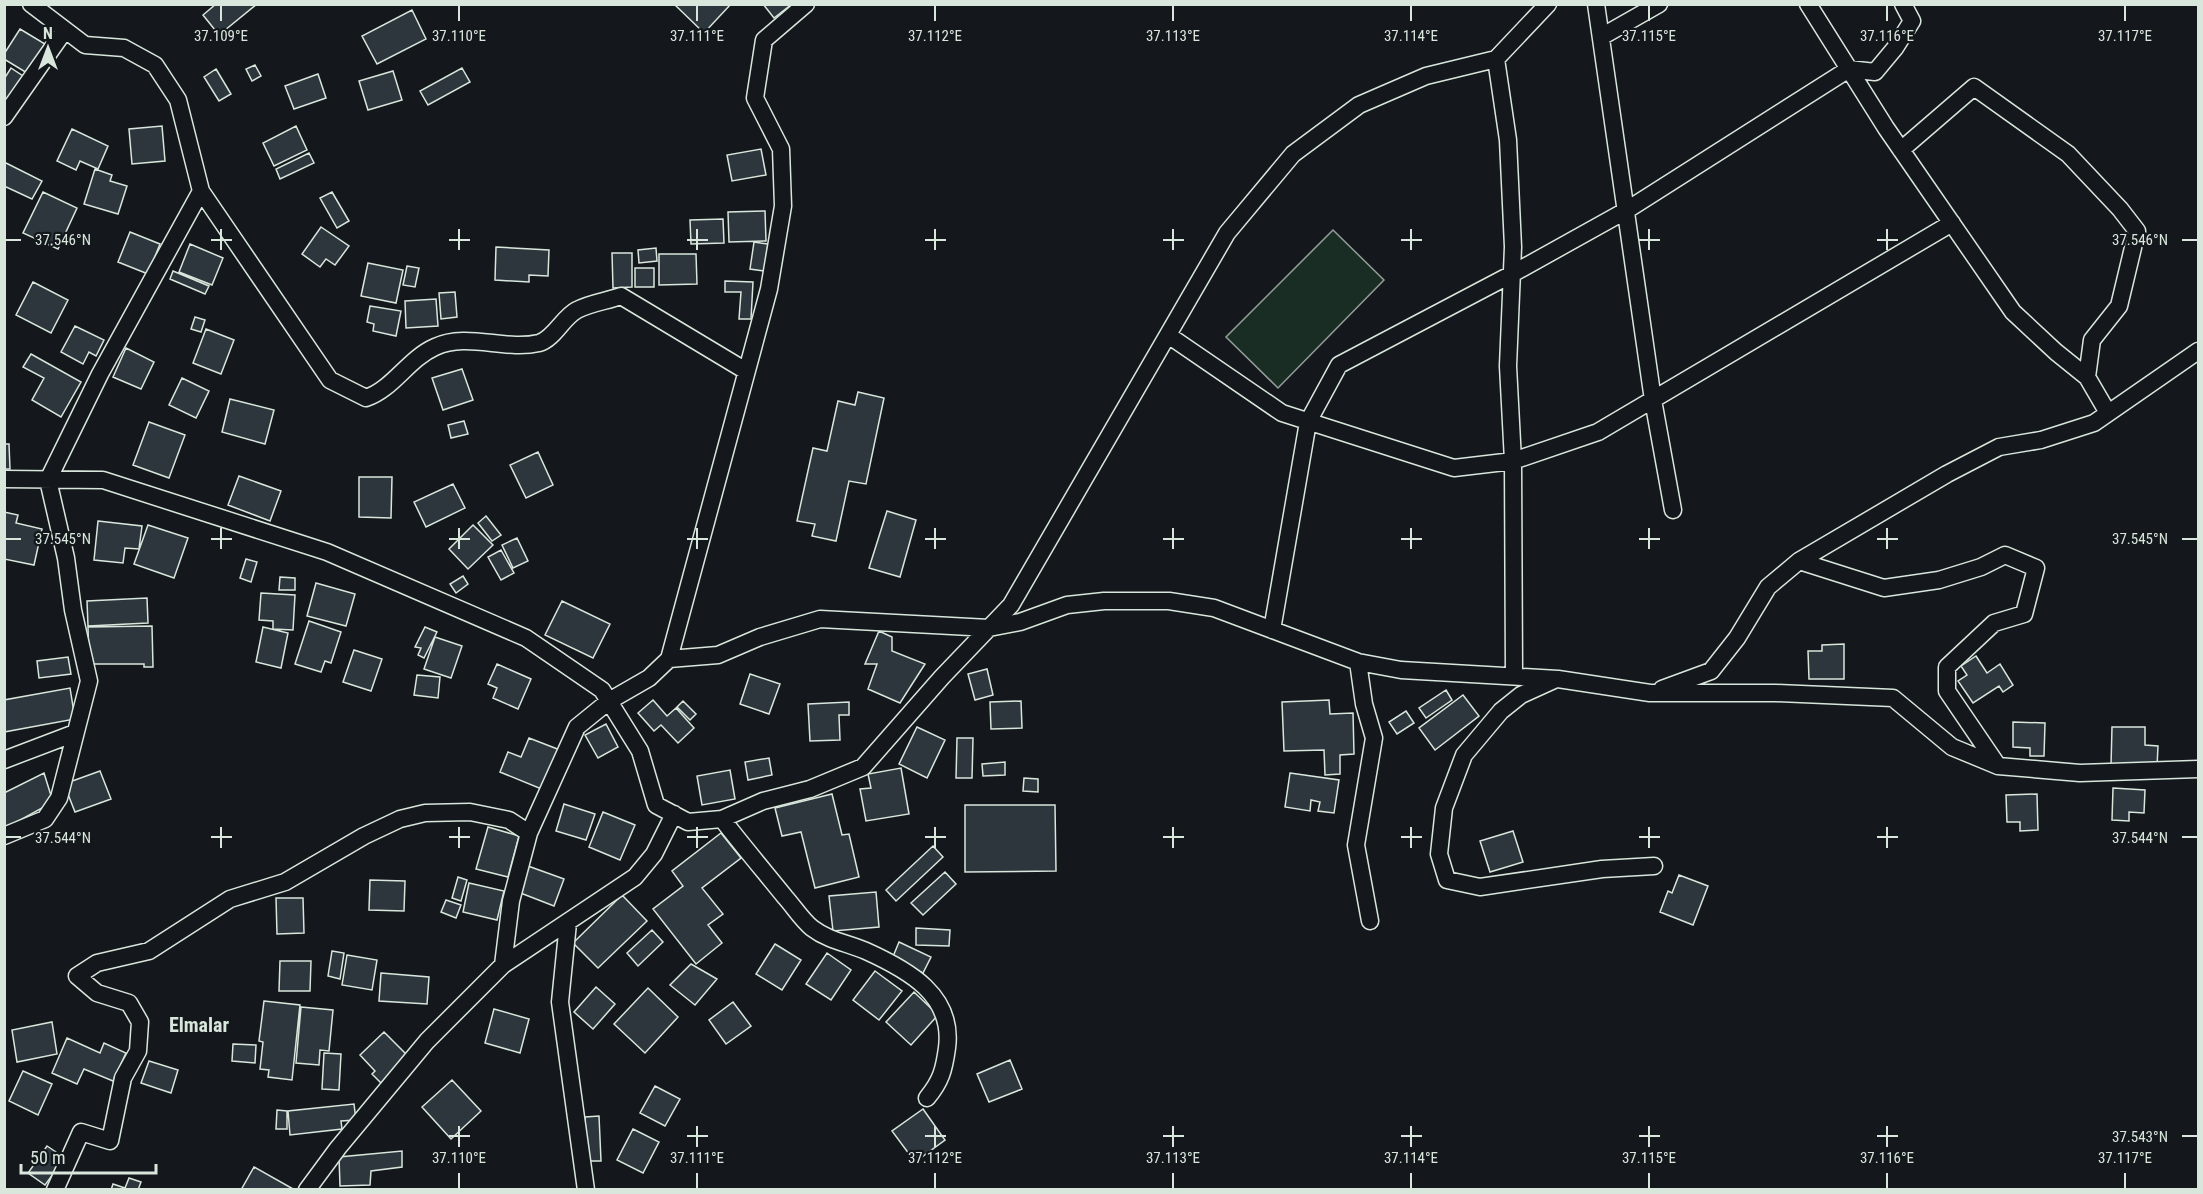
<svg xmlns="http://www.w3.org/2000/svg" width="2203" height="1194" font-family="'Roboto Condensed',sans-serif">
<style>
.green{fill:#1a2d24;stroke:#939e99;stroke-width:1.5}
.building{fill:#2c363c;stroke:#d8e6dc;stroke-width:1.5}
.lines{fill:none;stroke-linecap:round;stroke-linejoin:round}
.minor-casing{stroke:#d8e6dc;stroke-width:19}
.minor{stroke:#14181c;stroke-width:16}
.ticks{fill:none;stroke:#d8e6dc;stroke-width:2}
.labels{text-anchor:middle;dominant-baseline:central;stroke-width:4.5;stroke-linejoin:round;paint-order:stroke}
.quarter-label{font-size:20px;font-weight:bold;fill:#d8e6dc;stroke:#14181c}
.ticks-label{font-size:15px;text-anchor:middle;fill:#d8e6dc;stroke:#14181c;stroke-width:4.5;stroke-linejoin:round;paint-order:stroke}
</style>
<rect width="100%" height="100%" fill="#14181c"/>
<path class="green" d="M1333 230 1384 280 1278 388 1226 337Z"/>
<path class="building" d="M216 4H257L219 35 203 15Z
M674 4H731L704 33Z
M763 4H792L774 18Z
M412 10 426 39 377 64 362 36Z
M20 29 45 44 27 73 4 59V54Z
M255 65 261 76 252 81 246 69Z
M11 68 23 76 7 100 4 98V79Z
M462 68 470 82 428 105 420 91Z
M216 69 231 94 219 101 204 77Z
M393 71 402 100 368 110 359 81Z
M318 74 326 98 294 109 285 86Z
M162 126 165 161 132 164 129 129Z
M296 126 307 150 274 166 263 143Z
M72 129 108 146 98 169 80 161 76 170 57 161Z
M761 149 766 175 732 181 727 155Z
M309 153 314 163 280 179 276 169Z
M4 162 42 181 32 199 4 186Z
M95 169 112 175 110 181 127 186 118 214 84 204Z
M43 192 77 208 58 249 23 233Z
M332 192 349 221 337 228 320 198Z
M765 211 766 241 729 242 728 212Z
M723 219 724 243 691 244 690 220Z
M321 227 349 246 335 265 326 259 320 267 302 254Z
M130 232 160 244 148 274 118 262Z
M754 242 768 244 764 271 750 269Z
M190 244 223 258 212 285 179 272Z
M496 247 549 250 548 276 529 275V282L495 280Z
M656 248 657 261 639 263 638 250Z
M612 253H632V287L613 288Z
M659 254H696L697 284 659 285Z
M368 263 403 270 396 303 361 296Z
M407 266 419 268 415 287 403 285Z
M635 268H654V287H635Z
M173 271 209 286 205 294 170 279Z
M725 281 753 282 751 319H739L741 292H725Z
M33 282 68 300 51 333 16 315Z
M455 292 457 317 441 319 439 293Z
M436 299 438 326 406 328 405 301Z
M370 306 401 311 396 336 373 331 374 324 367 322Z
M195 317 205 320 201 332 191 329Z
M75 326 104 340 96 356 89 352 83 364 61 352Z
M206 329 234 340 221 374 193 363Z
M126 348 154 362 141 389 113 377Z
M31 354 81 382 61 417 32 400 44 378 23 367Z
M462 369 473 400 443 410 432 378Z
M182 378 209 391 196 418 169 405Z
M858 392 884 398 866 484 849 481 836 541 812 536 815 524 797 521 813 448 827 451 838 401 855 405Z
M230 399 274 410 265 444 222 432Z
M464 421 468 434 451 438 448 425Z
M149 422 185 435 169 478 133 465Z
M4 444H9L10 469H4Z
M538 452 553 485 526 498 510 465Z
M239 476 281 491 270 521 228 505Z
M359 477H392L391 518 359 517Z
M453 484 465 508 426 527 414 502Z
M887 511 916 520 900 577 869 568Z
M4 512 18 515 16 523 42 529 34 565 4 559Z
M486 516 501 535 492 541 478 523Z
M98 521 142 526 139 549 125 548 123 563 94 560Z
M148 525 188 538 174 578 134 564Z
M473 525 493 545 468 569 449 549Z
M517 538 528 561 513 568 502 545Z
M501 550 514 573 501 580 488 557Z
M246 559 257 562 251 582 240 578Z
M463 576 468 584 456 593 450 584Z
M280 577 295 578V590H279Z
M316 583 355 594 346 626 307 616Z
M261 593 295 595 293 630 273 629V621L259 620Z
M147 598 148 623 88 626 87 601Z
M562 601 610 624 593 658 545 635Z
M309 621 341 632 331 663 325 661 321 672 295 664Z
M152 626 153 667H144V664H89L88 627Z
M263 627 288 633 281 668 256 662Z
M425 627 437 632 424 658 418 655 421 648 415 647Z
M879 631 892 637V651L925 664 900 703 868 689 877 664H865Z
M435 637 462 646 451 678 424 669Z
M1844 644V679H1809L1808 651H1822V645Z
M354 650 382 659 371 691 343 682Z
M1976 656 1987 673 2000 664 2013 685 2003 692 1999 686 1973 703 1958 681 1967 675 1961 666Z
M68 657 71 674 39 678 37 661Z
M497 664 531 679 518 709 493 698 497 688 488 684Z
M987 669 993 695 975 700 968 674Z
M750 674 780 684 769 714 740 704Z
M417 675 440 677 438 698 414 695Z
M70 688 75 719 4 732V700Z
M1446 690 1452 700 1426 718 1419 708Z
M1463 695 1479 716 1435 750 1419 728Z
M653 700 667 716 676 708 694 728 678 743 661 725 654 731 638 713Z
M1329 700 1330 714 1353 713 1354 754 1340 755V774L1325 775 1324 750 1284 751 1282 702Z
M683 701 696 714 690 720 677 707Z
M1021 701 1022 728 991 729 990 702Z
M849 702V715H839L840 740 810 741 808 704Z
M1406 711 1414 723 1397 734 1389 722Z
M2013 722 2045 723 2044 756H2030V748L2013 747Z
M606 724 618 747 598 758 585 735Z
M917 727 945 740 927 778 899 764Z
M2112 727H2145V745L2158 746 2157 767 2111 766Z
M529 738 560 750 544 790 500 772 508 752 521 757Z
M957 738H973L972 778H956Z
M769 758 772 775 748 780 745 762Z
M1005 762V775L983 776 982 764Z
M901 768 909 814 866 821 860 789 871 788 868 774Z
M730 770 735 799 702 805 697 776Z
M100 771 111 799 75 812 64 784Z
M44 773 53 802 4 829V793Z
M1290 773 1339 780 1334 813 1318 811 1320 802 1311 800 1310 811 1285 807Z
M1024 778 1038 779V792L1023 791Z
M2113 788 2145 790 2144 813 2129 812V821L2112 820Z
M832 794 842 835 849 834 859 877 815 888 801 832 782 836 775 808Z
M2037 794 2038 830 2020 831V822H2007L2006 795Z
M564 804 595 814 586 840 556 831Z
M965 805H1055L1056 871 965 872Z
M603 812 635 825 620 860 589 847Z
M488 827 519 836 508 877 476 869Z
M1513 831 1523 862 1490 872 1480 841Z
M721 833 741 858 702 888 723 914 708 925 722 943 696 964 653 909 683 886 672 871Z
M933 846 943 857 896 901 886 890Z
M528 866 564 879 554 906 518 892Z
M945 872 956 884 923 915 911 903Z
M1679 875 1708 886 1693 925 1660 912 1668 891 1672 893Z
M458 877 467 880 461 901 452 898Z
M370 880 405 881 404 911 369 910Z
M469 883 504 891 497 920 463 912Z
M876 892 879 927 833 931 829 896Z
M622 895 647 921 598 968 573 943Z
M276 898H303L304 933 277 934Z
M446 900 461 905 456 918 441 912Z
M916 928 950 930 949 946 916 945Z
M652 930 663 942 638 966 627 953Z
M899 942 931 957 923 973 892 959Z
M775 944 801 960 782 990 756 974Z
M332 951 344 953 340 979 328 976Z
M827 953 851 970 831 1000 806 984Z
M347 955 377 960 372 990 342 985Z
M280 961H311L310 991H279Z
M691 964 717 979 695 1005 670 985Z
M875 971 902 991 879 1020 853 1000Z
M381 973 429 977 427 1004 379 1001Z
M596 987 615 1004 593 1029 574 1012Z
M648 988 678 1017 645 1053 614 1024Z
M914 992 938 1015 911 1045 886 1022Z
M264 1001 300 1005 292 1080 268 1077 269 1070 260 1069 263 1042 259 1041Z
M733 1002 751 1026 726 1044 709 1020Z
M301 1007 333 1010 329 1051 320 1050 319 1065 296 1063Z
M494 1009 529 1019 520 1053 485 1043Z
M52 1022 57 1054 17 1062 12 1030Z
M384 1032 409 1057 381 1083 372 1074 375 1071 360 1055Z
M67 1038 100 1053 104 1043 126 1053 113 1081 84 1069 77 1084 52 1073Z
M233 1044 256 1045 255 1063 232 1061Z
M324 1053 341 1054 339 1090 322 1089Z
M1010 1060 1022 1089 989 1102 977 1074Z
M149 1061 178 1070 171 1093 141 1083Z
M23 1071 52 1084 38 1115 9 1101Z
M452 1080 481 1111 451 1139 422 1107Z
M655 1086 680 1099 665 1126 640 1113Z
M354 1104 356 1120 341 1121 342 1129 290 1135 288 1111Z
M923 1109 945 1140 915 1162 892 1131Z
M277 1110 287 1111V1129H276Z
M599 1116 601 1161H587L585 1117Z
M633 1129 659 1142 643 1173 617 1160Z
M47 1146 65 1158 45 1185 28 1173Z
M402 1151V1167L371 1171 370 1185 340 1186 339 1157Z
M254 1167 295 1190H241Z
M129 1178 141 1182 138 1190H111L113 1184 125 1188Z"/>
<g class="lines">
<defs>
<path id="minor" d="M806 4 764 40 755 98 781 149 783 206 769 289 669 659 718 655 760 637 820 619 989 628 1020 622 1067 605 1104 601H1169L1214 608 1358 662 1401 670 1558 679 1650 693H1776L1893 698 1952 747 1998 766 2080 773 2198 769
M1596 4 1653 400 1673 510
M1808 4 1886 128 2013 312 2056 352 2087 377 2108 413
M1601 37 1659 4
M1496 59 1508 140 1513 247 1508 366 1513 461 1514 676
M4 117 65 30
M1901 150 1974 87 2068 154 2120 209 2137 231 2119 306 2092 340 2087 377
M201 191 330 380 366 398C393 389 408 359 435 347 467 332 505 351 539 343 554 339 563 317 577 310 590 303 607 301 621 296L746 371
M1168 335 1282 413 1454 468 1513 461 1598 432 1952 223
M4 479 103 480 327 552 526 638 602 690 640 751 656 805 688 822 722 819 763 801 810 789 863 767 942 677 1011 605 1227 233 1293 154 1359 105 1426 76 1496 59 1548 4
M1799 561 1884 588 1939 580 1981 567 2005 555 2036 568 2024 614 1994 623 1947 667V691L1998 766
M1272 630 1308 422 1339 365 1512 274 1627 210 1849 69 1875 72 1895 48 1912 21 1903 4
M1358 662 1364 704 1374 738 1356 845 1370 921
M1554 680 1521 695 1501 711 1464 755 1444 808 1439 854 1447 880 1480 887 1602 869 1654 866
M1662 689 1711 671 1737 638 1768 587 1799 561 1947 474 1999 447 2041 440 2094 423 2198 351
M4 760 75 733
M722 819C742 845 764 871 785 897 794 907 802 920 812 928 829 941 848 943 866 951 908 970 954 995 947 1048 944 1070 941 1081 927 1098
M4 836 45 819 59 798 89 681 73 610 66 558 48 480 100 374 201 191 178 100 155 65 124 48 85 45 31 4
M568 923 560 1002 586 1190
M503 965 511 901 529 833 577 727 609 701 649 678 669 659
M55 1190 81 1132 110 1141 123 1078 138 1051 140 1022 129 1003 97 993 77 976 97 963 149 951 230 899 285 882 364 836 400 819 425 813 470 812 509 820 529 833
M307 1190 338 1148 427 1041 503 965 635 877 654 854 674 814"/>
</defs>
<use href="#minor" class="minor-casing"/>
<use href="#minor" class="minor"/>
</g>
<path class="ticks" d="M221 6V21M459 6V21M697 6V21M935 6V21M1173 6V21M1411 6V21M1649 6V21M1887 6V21M2125 6V21M221 229V250M459 229V250M697 229V250M935 229V250M1173 229V250M1411 229V250M1649 229V250M1887 229V250M6 240H21M211 240H232M449 240H470M687 240H708M925 240H946M1163 240H1184M1401 240H1422M1639 240H1660M1877 240H1898M2182 240H2197M221 528V549M459 528V549M697 528V549M935 528V549M1173 528V549M1411 528V549M1649 528V549M1887 528V549M6 539H21M211 539H232M449 539H470M687 539H708M925 539H946M1163 539H1184M1401 539H1422M1639 539H1660M1877 539H1898M2182 539H2197M221 827V848M459 827V848M697 827V848M935 827V848M1173 827V848M1411 827V848M1649 827V848M1887 827V848M6 837H21M211 837H232M449 837H470M687 837H708M925 837H946M1163 837H1184M1401 837H1422M1639 837H1660M1877 837H1898M2182 837H2197M459 1126V1147M697 1126V1147M935 1126V1147M1173 1126V1147M1411 1126V1147M1649 1126V1147M1887 1126V1147M449 1136H470M687 1136H708M925 1136H946M1163 1136H1184M1401 1136H1422M1639 1136H1660M1877 1136H1898M2182 1136H2197M459 1173V1188M697 1173V1188M935 1173V1188M1173 1173V1188M1411 1173V1188M1649 1173V1188M1887 1173V1188M2125 1173V1188"/>
<g class="labels">
<g class="quarter-label">
<text x="199" y="1025">Elmalar</text>
</g>
</g>
<g class="ticks-label">
<text x="221" y="41">37.109°E</text>
<text x="459" y="41">37.110°E</text>
<text x="697" y="41">37.111°E</text>
<text x="935" y="41">37.112°E</text>
<text x="1173" y="41">37.113°E</text>
<text x="1411" y="41">37.114°E</text>
<text x="1649" y="41">37.115°E</text>
<text x="1887" y="41">37.116°E</text>
<text x="2125" y="41">37.117°E</text>
<text x="63" y="245">37.546°N</text>
<text x="2140" y="245">37.546°N</text>
<text x="63" y="544">37.545°N</text>
<text x="2140" y="544">37.545°N</text>
<text x="63" y="843">37.544°N</text>
<text x="2140" y="843">37.544°N</text>
<text x="2140" y="1142">37.543°N</text>
<text x="459" y="1163">37.110°E</text>
<text x="697" y="1163">37.111°E</text>
<text x="935" y="1163">37.112°E</text>
<text x="1173" y="1163">37.113°E</text>
<text x="1411" y="1163">37.114°E</text>
<text x="1649" y="1163">37.115°E</text>
<text x="1887" y="1163">37.116°E</text>
<text x="2125" y="1163">37.117°E</text>
</g>
<rect width="2203" height="1194" fill="none" stroke="#d8e6dc" stroke-width="12"/>
<g transform="translate(48 48)" stroke="#14181c" stroke-width="4.5" paint-order="stroke">
<path d="M0-4.5L10 22L0 15L-10 22Z" fill="#d8e6dc"/>
<text y="-9" font-size="16" font-weight="bold" text-anchor="middle" fill="#d8e6dc">N</text>
</g>
<path d="M21 1164v9h135v-9" fill="none" stroke="#d8e6dc" stroke-width="3"/>
<text x="30" y="1164" font-size="18" fill="#d8e6dc" stroke="#14181c" stroke-width="4.5" paint-order="stroke">50 m</text>
</svg>
